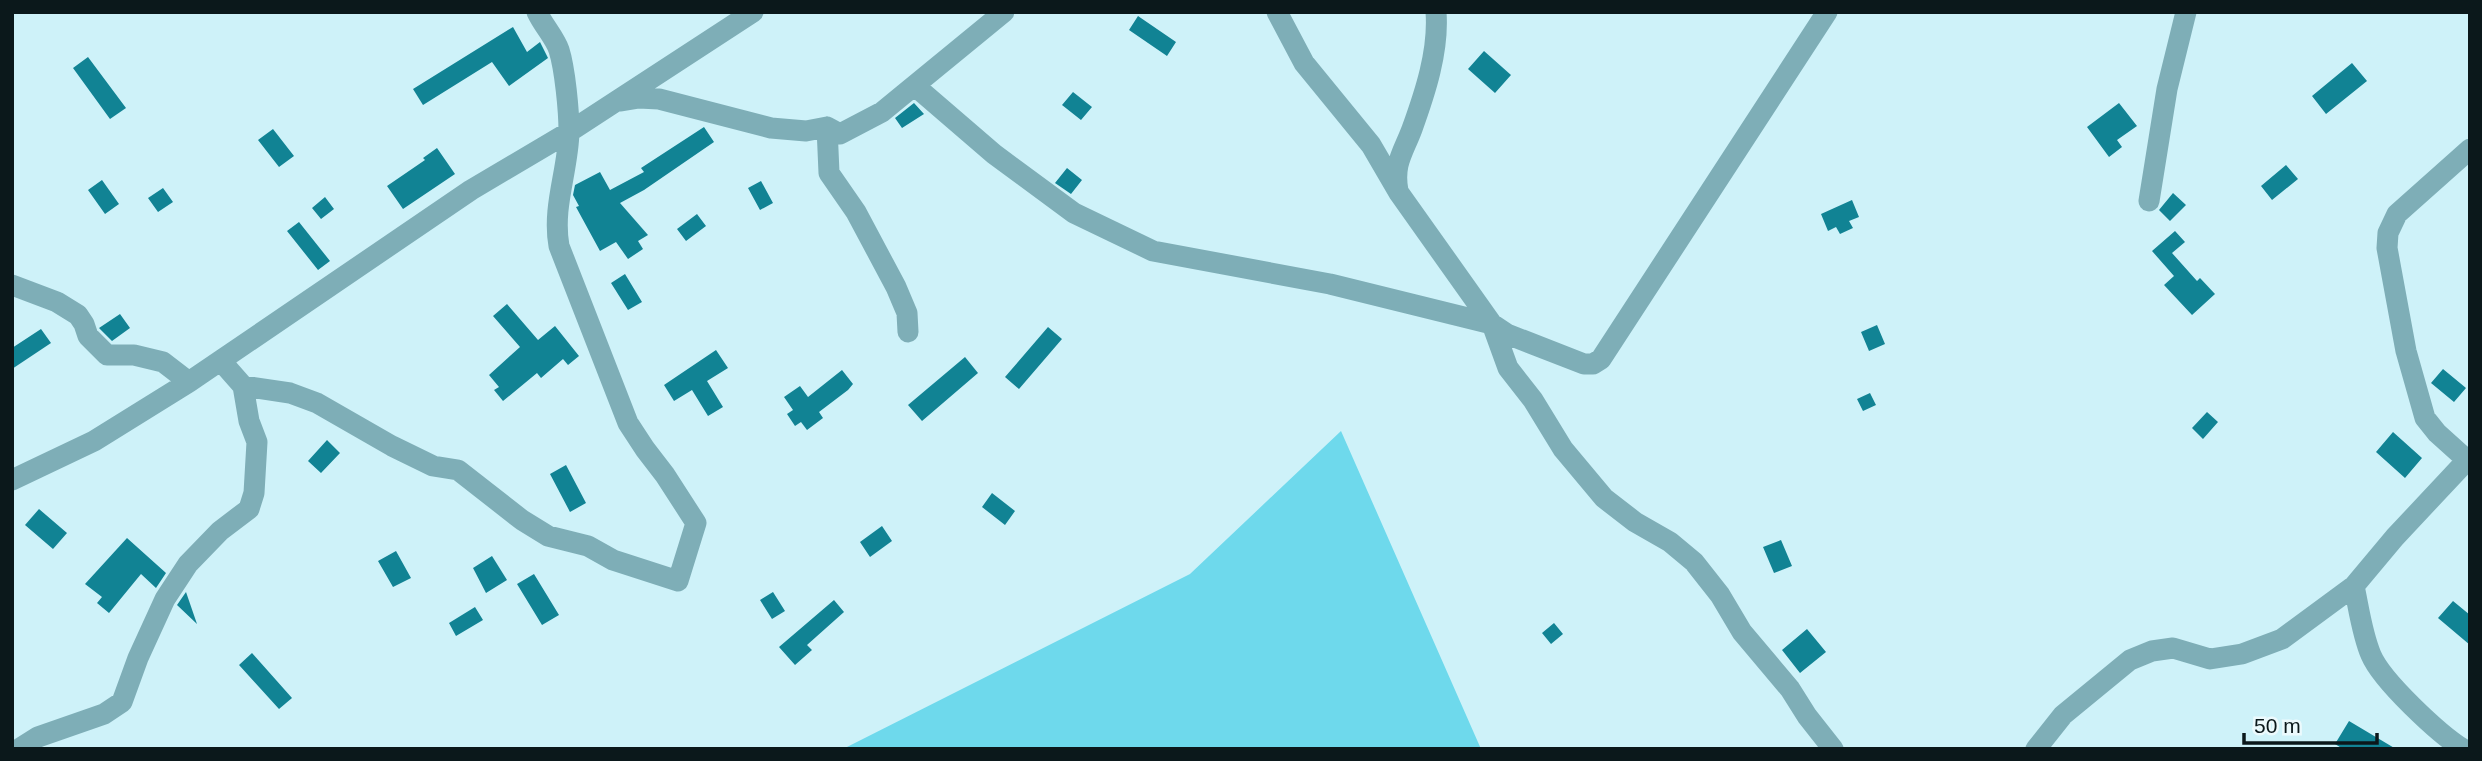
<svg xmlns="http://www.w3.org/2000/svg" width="2482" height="761" font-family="Arial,sans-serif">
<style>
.green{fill:#6ed9ec}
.building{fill:#118394}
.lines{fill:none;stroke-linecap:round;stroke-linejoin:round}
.minor{stroke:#7eaeb7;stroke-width:21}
</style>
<rect width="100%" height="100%" fill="#cef2f9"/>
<path class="green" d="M1341 431 1481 749H843L1190 574Z"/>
<path class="building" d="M1138 16 1176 42 1167 56 1129 30Z
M513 27 527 52 540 42 548 58 509 86 492 62 423 105 413 89Z
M1484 51 1511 75 1495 93 1468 69Z
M88 57 126 108 110 119 73 68Z
M2352 63 2367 81 2326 114 2312 96Z
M1073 92 1092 107 1081 120 1062 105Z
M914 103 924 114 902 128 895 118Z
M2119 103 2137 126 2117 140 2122 147 2109 157 2087 127Z
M704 127 714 142 644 190 620 203 648 235 638 241 643 249 628 259 616 242 600 251 576 207 579 206 573 195 575 185 600 172 610 190 644 172 641 168Z
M273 129 294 156 279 167 258 140Z
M437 148 455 174 403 209 387 186 425 160 423 158Z
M2286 165 2298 179 2272 200 2261 186Z
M1067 168 1082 180 1071 194 1055 183Z
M102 180 119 204 105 214 88 190Z
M761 181 773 203 760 210 748 188Z
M163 188 173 202 158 212 148 198Z
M2173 193 2186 205 2170 221 2159 210Z
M325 197 334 209 321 219 312 208Z
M1852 200 1859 217 1849 221 1853 228 1840 234 1836 227 1828 231 1821 214Z
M697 214 706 226 686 241 677 229Z
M299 222 330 261 318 270 287 231Z
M2175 231 2185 242 2172 253 2197 281 2200 278 2215 294 2192 315 2164 285 2174 276 2152 251Z
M625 274 642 302 628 310 611 283Z
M507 304 538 340 555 326 579 356 568 365 563 359 541 378 537 373 503 401 494 390 499 387 489 375 520 347 493 316Z
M120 314 130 328 112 341 99 328Z
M1877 325 1885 344 1869 351 1861 332Z
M1048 327 1062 339 1019 389 1005 377Z
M41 329 51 343 12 369V348Z
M716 350 728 368 707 381 723 407 708 416 692 390 674 401 664 385Z
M965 357 978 373 922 421 908 405Z
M2443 369 2466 388 2454 402 2431 383Z
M842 370 853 384 848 390 819 412 823 418 807 430 801 422 795 426 787 414 793 410 784 397 800 386 808 397Z
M1870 393 1876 405 1863 411 1857 399Z
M2207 412 2218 422 2203 439 2192 428Z
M2393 432 2422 458 2405 478 2376 452Z
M327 440 340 453 321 473 308 461Z
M566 465 586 503 570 512 550 474Z
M992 493 1015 511 1005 525 982 507Z
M39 509 67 533 53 549 25 525Z
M882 526 892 541 870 557 860 542Z
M127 538 166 573 156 588 141 574 109 613 97 603 102 597 85 584Z
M1781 540 1792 566 1774 573 1763 547Z
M396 551 411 578 393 587 378 561Z
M492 556 507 580 486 593 473 568Z
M534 574 559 615 542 625 517 584Z
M186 592 197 624 177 605Z
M773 592 785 611 772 619 760 600Z
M834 600 844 612 807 645 812 650 795 665 779 647Z
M2453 601 2470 615V645L2438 618Z
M475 607 483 620 456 636 449 623Z
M1554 623 1563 634 1551 644 1542 633Z
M1807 629 1826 652 1800 673 1782 650Z
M252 653 292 698 279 709 239 665Z
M2349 721 2396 749H2343L2335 744Z"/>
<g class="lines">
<path class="minor" d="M1277 12 1304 63 1371 145 1399 193 1492 324 1507 334 1584 364H1593L1601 359 1827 12
M915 86 994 154 1074 213 1153 251 1330 284 1492 324
M621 101 639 98 659 99 771 128 806 131 827 127 840 134 882 112 1004 12
M827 127 829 173 856 212 896 287 907 313 908 332
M1398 191C1393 164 1403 153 1412 129 1425 93 1439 51 1436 12
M2149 201 2167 89 2186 12
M12 285 57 302 78 315 84 324 88 336 107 355H134L163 362 189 382
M1492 324 1508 368 1533 400 1563 449 1604 498 1635 522 1670 542 1694 562 1720 595 1742 632 1790 689 1807 716 1833 749
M243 386 290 393 317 403 392 446 433 466 458 470 522 520 548 536 588 546 613 560 678 581 696 523 665 475 645 449 628 423 559 246C552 207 568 171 569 132 569 111 565 69 559 50 555 38 543 25 537 12
M2467 460 2437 433 2425 418 2406 351 2387 248 2388 233 2397 214 2470 149
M12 480 94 441 189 382 471 190 569 132 753 12
M19 749 38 737 104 714 122 702 138 658 165 599 188 564 220 531 249 509 254 493 257 442 249 421 243 386 221 361
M2036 749 2063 715 2130 660 2152 651 2173 648 2210 659 2242 654 2282 639 2354 586
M2463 749C2439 734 2382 681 2371 655 2362 634 2359 609 2354 586L2395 537 2470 457"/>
</g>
<rect width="2482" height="761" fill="none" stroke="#0b181b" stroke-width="28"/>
<path d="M2244 733v10h133v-10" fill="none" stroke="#0b181b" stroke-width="3.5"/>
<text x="2254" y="733" font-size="21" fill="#0b181b" stroke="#ecfafd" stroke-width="5" paint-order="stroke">50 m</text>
</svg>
